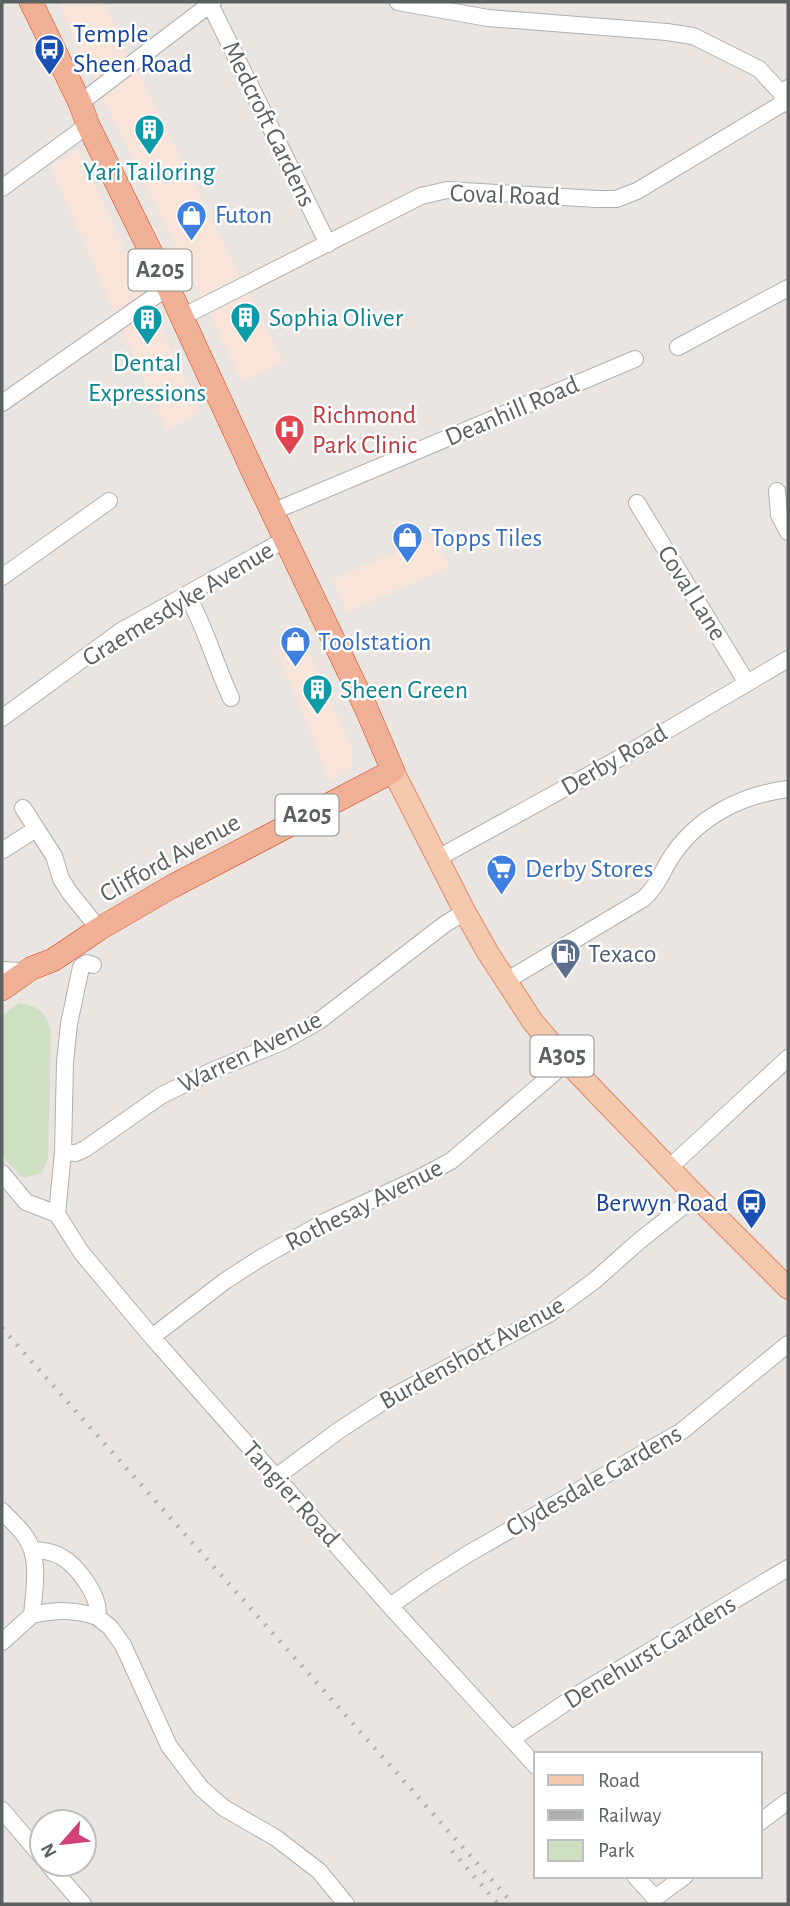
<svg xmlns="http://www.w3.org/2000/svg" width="790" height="1906" font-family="'Alegreya Sans',sans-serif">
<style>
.commercial{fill:#f9e4da}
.green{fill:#cfe0c2}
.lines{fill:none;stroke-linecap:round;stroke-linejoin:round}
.minor-casing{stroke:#acb0b1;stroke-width:18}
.major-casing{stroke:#df8867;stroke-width:23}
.highway-casing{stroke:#d3461b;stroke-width:24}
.minor{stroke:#fff;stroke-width:16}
.major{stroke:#f5c9ae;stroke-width:21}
.highway{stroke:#efb095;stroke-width:23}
.rail{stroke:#aeafaf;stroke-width:4.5;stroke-dasharray:2 9;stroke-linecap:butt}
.labels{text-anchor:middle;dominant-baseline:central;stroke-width:5;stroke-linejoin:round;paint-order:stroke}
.shield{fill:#fff;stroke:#8c9090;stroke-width:2}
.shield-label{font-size:24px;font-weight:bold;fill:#5b6061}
.transit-label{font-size:26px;fill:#164399;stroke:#fff;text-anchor:start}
.street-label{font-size:26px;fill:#5b6061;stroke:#fff}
.culture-label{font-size:26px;fill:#0d838f;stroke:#fff}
.shop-label{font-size:26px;fill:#366cbe;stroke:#fff;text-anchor:start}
.health-label{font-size:26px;fill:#be3a42;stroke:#fff;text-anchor:start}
.service-label{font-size:26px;fill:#4e5e75;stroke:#fff;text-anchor:start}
</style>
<rect width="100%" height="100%" fill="#ebe5e2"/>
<path class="commercial" d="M58 2H103L283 362 243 382 91 74Z
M78 149 200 412 167 431 51 167Z
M435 534 449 567 347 612 333 580Z
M301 639 352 747V765L330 782 301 707 277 654 295 645Z"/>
<path class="green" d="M19 1003C39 1006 45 1011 51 1031L48 1158 42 1173 22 1178 2 1155V1016Z"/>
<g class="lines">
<defs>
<path id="minor" d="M398 2 488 18 667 32 693 36 759 69 784 96 788 104
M210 4 328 244
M80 103 213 2
M2 188 88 125
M182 317 421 196 447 190 597 199H616L637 191 780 105 788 88
M678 347 788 288
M2 403 168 287
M777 491 779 515 788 532
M637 503 747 683
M272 512 635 359
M2 577 109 501
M187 595C206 628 215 664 231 698
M2 718 121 631 286 539
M23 808 54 856 61 879 70 893 99 929
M3 850 36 829
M438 858 627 754 788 659
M2 970 20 971 24 974
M506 981 643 899C656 888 661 874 670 859 696 818 740 795 788 789
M63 1152 76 1153 85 1149 162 1095 214 1070 282 1042 319 1021 445 924 465 912
M670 1167 788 1058
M2 1173 26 1202 57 1214 81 1252 152 1337 390 1606 536 1766
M57 1214 63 1152 65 1062 69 1024 81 967 87 963 93 965
M152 1337 225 1281 259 1259 324 1222 417 1179 451 1161 567 1062
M276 1477 338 1431 384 1401 549 1314 594 1281 638 1242 696 1196
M2 1511C9 1519 19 1527 25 1536 41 1558 34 1589 32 1615 55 1610 75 1609 97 1617 102 1598 77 1565 60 1556 52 1552 42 1550 33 1550
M390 1606 427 1580 468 1554 682 1431 788 1344
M97 1617 110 1627 123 1645 169 1746 201 1788 224 1808 276 1838 319 1871 346 1904
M2 1642 32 1615
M513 1738 580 1693 788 1568
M2 1810 42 1857
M760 1822 788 1801
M48 1864 83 1904
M635 1876 655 1898 685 1876"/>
<path id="major" d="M393 771 465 912 488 953 533 1022 567 1062 696 1196 788 1288"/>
<path id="highway" d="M2 989 32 968 53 960 99 929 171 887 393 771 366 708 256 478 168 287 88 125 80 103 31 2"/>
</defs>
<use href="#minor" class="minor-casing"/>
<use href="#major" class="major-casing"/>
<use href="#highway" class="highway-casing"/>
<use href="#minor" class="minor"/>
<use href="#major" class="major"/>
<use href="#highway" class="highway"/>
<path class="rail" d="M2 1328 513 1904
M452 1851 498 1904"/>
</g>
<defs>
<symbol id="bus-pin" viewBox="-11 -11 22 30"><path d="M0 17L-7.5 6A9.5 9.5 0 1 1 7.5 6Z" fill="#1a4fb4" stroke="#fff"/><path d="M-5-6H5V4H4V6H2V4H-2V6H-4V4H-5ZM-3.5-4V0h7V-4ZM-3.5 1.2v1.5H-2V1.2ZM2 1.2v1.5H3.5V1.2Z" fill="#fff"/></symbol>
<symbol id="building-pin" viewBox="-11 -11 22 30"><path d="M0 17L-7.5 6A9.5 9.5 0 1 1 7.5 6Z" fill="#0f9aa8" stroke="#fff"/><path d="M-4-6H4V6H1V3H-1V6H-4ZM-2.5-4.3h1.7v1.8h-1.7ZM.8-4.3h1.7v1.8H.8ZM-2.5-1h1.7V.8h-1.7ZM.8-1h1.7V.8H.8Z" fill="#fff"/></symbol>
<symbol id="shop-pin" viewBox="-11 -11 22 30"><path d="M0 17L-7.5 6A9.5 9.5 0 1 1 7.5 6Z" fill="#3f7fe0" stroke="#fff"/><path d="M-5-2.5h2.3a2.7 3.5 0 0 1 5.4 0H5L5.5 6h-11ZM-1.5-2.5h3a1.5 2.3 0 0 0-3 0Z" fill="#fff"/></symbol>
<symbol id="hospital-pin" viewBox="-11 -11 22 30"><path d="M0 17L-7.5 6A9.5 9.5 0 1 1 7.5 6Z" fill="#e0444e" stroke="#fff"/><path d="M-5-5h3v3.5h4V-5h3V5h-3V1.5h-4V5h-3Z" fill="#fff"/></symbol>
<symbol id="supermarket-pin" viewBox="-11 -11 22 30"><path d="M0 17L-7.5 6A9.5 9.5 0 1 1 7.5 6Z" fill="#3f7fe0" stroke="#fff"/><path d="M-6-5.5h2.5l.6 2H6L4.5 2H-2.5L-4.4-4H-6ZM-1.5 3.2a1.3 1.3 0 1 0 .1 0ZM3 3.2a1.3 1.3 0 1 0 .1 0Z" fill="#fff"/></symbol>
<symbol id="fuel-pin" viewBox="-11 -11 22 30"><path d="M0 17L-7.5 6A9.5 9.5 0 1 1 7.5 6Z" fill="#5c6f8a" stroke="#fff"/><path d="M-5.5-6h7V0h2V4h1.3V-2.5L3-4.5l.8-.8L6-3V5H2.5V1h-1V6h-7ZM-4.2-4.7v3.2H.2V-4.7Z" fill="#fff"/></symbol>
</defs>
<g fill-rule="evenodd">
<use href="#bus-pin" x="32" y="32" width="35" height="47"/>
<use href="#building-pin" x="132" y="112" width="35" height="47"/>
<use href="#shop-pin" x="174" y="198" width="35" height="47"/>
<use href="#building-pin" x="228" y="300" width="35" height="47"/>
<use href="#building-pin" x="130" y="302" width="35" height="47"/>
<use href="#hospital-pin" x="272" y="412" width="35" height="47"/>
<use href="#shop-pin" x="390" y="520" width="35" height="47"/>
<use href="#shop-pin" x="278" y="624" width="35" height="47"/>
<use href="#building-pin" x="300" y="672" width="35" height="47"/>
<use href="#supermarket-pin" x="484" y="852" width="35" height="47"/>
<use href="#fuel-pin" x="548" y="936" width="35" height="47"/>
<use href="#bus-pin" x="734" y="1186" width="35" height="47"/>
</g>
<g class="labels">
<g class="shield">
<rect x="128.5" y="249.5" width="63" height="41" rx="5"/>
<rect x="275.5" y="794.5" width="63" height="41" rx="5"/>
<rect x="530.5" y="1035.5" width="63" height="41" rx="5"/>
</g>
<g class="shield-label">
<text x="160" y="270">A205</text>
<text x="307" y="815">A205</text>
<text x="562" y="1056">A305</text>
</g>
<g class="transit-label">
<text x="73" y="34">Temple<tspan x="73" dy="30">Sheen Road</tspan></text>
<text x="728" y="1203" text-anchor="end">Berwyn Road</text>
</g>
<g class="street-label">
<text transform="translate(269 124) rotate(64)">Medcroft Gardens</text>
<text transform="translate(505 195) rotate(2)">Coval Road</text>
<text transform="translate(512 411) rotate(-23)">Deanhill Road</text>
<text transform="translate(692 593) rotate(58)">Coval Lane</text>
<text transform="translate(178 604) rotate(-31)">Graemesdyke Avenue</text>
<text transform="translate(614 760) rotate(-30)">Derby Road</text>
<text transform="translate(170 858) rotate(-29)">Clifford Avenue</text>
<text transform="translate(250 1052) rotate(-26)">Warren Avenue</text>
<text transform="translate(364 1205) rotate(-27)">Rothesay Avenue</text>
<text transform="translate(472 1353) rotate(-29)">Burdenshott Avenue</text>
<text transform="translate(594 1481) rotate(-30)">Clydesdale Gardens</text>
<text transform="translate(291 1494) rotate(48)">Tangier Road</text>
<text transform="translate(650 1652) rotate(-31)">Denehurst Gardens</text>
</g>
<g class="culture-label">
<text x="149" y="172">Yari Tailoring</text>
<text x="269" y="318" text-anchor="start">Sophia Oliver</text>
<text x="147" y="363">Dental<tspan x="147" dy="30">Expressions</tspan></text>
<text x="340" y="690" text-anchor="start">Sheen Green</text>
</g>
<g class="shop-label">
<text x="215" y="215">Futon</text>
<text x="431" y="538">Topps Tiles</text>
<text x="318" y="642">Toolstation</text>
<text x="525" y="869">Derby Stores</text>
</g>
<g class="health-label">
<text x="312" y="415">Richmond<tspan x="312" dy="30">Park Clinic</tspan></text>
</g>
<g class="service-label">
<text x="588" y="954">Texaco</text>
</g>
</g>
<rect width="790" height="1906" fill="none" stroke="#5b6061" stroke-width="7"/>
<rect x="534" y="1752" width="228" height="126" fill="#ffffff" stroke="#bdbfc0" stroke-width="2"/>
<rect x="548" y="1775" width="35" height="10" fill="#f5c9ae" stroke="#bdbfc0" stroke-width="2"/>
<text x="598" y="1787" font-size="21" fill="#5b6061">Road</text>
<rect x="548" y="1810" width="35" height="10" fill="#aeafaf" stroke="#bdbfc0" stroke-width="2"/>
<text x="598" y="1822" font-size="21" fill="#5b6061">Railway</text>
<rect x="548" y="1840" width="35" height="21" fill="#cfe0c2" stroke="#bdbfc0" stroke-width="2"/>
<text x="598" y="1857" font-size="21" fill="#5b6061">Park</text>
<g transform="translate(63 1843) rotate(242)"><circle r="33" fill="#ffffff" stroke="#bdbfc0" stroke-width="2"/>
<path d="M0-5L12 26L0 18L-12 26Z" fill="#d34178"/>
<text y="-10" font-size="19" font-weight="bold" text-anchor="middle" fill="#5b6061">N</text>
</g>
</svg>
